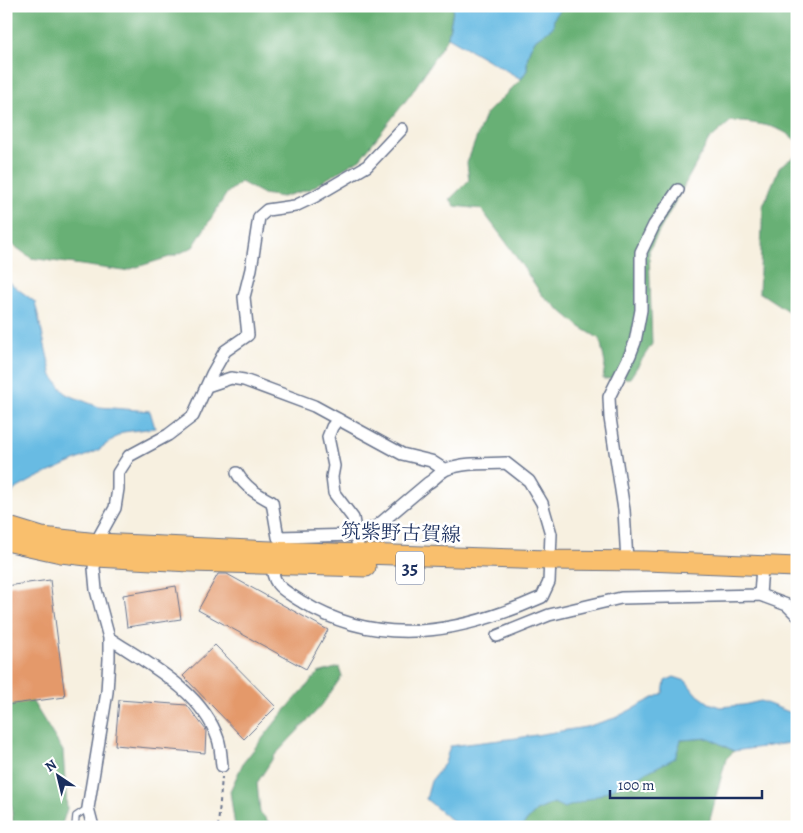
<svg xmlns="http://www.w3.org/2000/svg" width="803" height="833" font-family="Alegreya,'Noto Serif JP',serif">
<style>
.forest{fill:#68b075;stroke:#42706a}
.water{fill:#67bbe3;stroke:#4175a0}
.building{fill:#e4996a}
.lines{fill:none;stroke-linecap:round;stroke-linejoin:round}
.lane-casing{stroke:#68738c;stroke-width:8}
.street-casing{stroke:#68738c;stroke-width:14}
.primary-casing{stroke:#68738c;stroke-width:21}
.path{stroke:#68738c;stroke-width:2;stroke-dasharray:4 4;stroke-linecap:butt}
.lane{stroke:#fff;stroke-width:5.5}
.street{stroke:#fff;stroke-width:11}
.primary{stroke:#f9bf6d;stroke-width:19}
.labels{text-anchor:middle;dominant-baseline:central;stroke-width:5;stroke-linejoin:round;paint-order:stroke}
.shield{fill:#fff;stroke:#5f6d8e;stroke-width:1}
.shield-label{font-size:19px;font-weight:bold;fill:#1b2f5e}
.street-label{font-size:20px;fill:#1b2f5e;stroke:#fff}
</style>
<rect width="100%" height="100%" fill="#fff"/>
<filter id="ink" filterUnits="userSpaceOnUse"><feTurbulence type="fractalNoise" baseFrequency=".02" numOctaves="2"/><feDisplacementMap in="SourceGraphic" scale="10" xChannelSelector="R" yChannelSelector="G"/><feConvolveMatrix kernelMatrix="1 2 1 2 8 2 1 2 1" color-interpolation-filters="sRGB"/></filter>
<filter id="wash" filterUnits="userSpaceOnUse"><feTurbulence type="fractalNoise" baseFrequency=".0096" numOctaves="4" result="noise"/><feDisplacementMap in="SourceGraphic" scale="20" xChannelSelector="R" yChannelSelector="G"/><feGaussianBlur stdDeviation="1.12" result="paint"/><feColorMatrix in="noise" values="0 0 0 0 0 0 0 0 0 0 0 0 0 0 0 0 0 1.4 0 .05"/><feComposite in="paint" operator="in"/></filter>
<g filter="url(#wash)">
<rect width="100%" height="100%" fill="#f7f0e0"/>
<path class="forest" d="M6 6H454L448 37 411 94 360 159 310 189 282 197 263 194 241 182 227 193 193 247 176 255 124 271 31 258 13 245 6 234Z
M563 6H797V142C781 124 753 123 731 121L709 140 649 250 652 344 630 378 603 379 605 364 600 339 580 327 542 295 506 242 481 209 455 206 450 199 469 180 467 163 485 115 521 79 527 70V60L530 48 536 39 552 27 554 18Z
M797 155V317L759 292 763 206 780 166Z
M339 667 342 676 322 705 275 755 257 783 260 812 273 827H235L230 791 243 763 281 715 318 673Z
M31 699 63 751 67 809 61 827H13L12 805 6 803V701Z
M709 738 734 751 726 759 708 827H521L536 811 554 803 598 795 627 783 644 773 681 740Z"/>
<path class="water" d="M454 6H563L554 18 553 27 536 39 530 48 527 60V70L521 79 448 37Z
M6 280 35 302 52 376 66 394 99 407 150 411 155 428 123 432 97 451 36 478 14 490 6 507Z
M674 677 686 681 695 693 709 703 720 707 743 705 761 701 794 714 797 716V742L734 751 709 738 681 740 675 758C638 776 603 796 564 808L554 803 536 811 521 827H459L426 799 431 781 445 763 450 746 517 738 586 727 615 718 663 693 665 681Z"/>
<g id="blocks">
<path class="building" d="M218 574H227L328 630 306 669 198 610Z
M50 580 65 697 6 705V586Z
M176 586 181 619 127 627 123 595Z
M215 645 276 707 244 739 183 676Z
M119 700 187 705 206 730 205 753 115 745Z"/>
</g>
</g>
<g filter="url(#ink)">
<use href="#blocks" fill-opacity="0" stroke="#68738c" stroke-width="1"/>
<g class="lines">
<defs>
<path id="lane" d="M75 827 76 816 88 808"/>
<path id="street" d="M207 386 231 378 244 380 314 406 402 454 431 461 445 470
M338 419 332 427 328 437 334 466 332 477 334 493 353 518 359 553
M237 473C245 487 257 494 272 502L278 537 356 535 377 526 428 483C434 480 440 472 447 469 465 462 487 464 506 463L529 481 542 503 551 534 549 582 542 597C464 632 380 650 302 602 282 589 271 586 272 560
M627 561 624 510 610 418 609 397 630 355 635 342 641 310V252L654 225 678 190
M762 566 760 595 787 605 797 615
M497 636 549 615 621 598 760 595
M109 638C148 664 202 691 218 739 221 748 221 758 222 766
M93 827 88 808 107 692 109 659V638L96 590 94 568 100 535 115 508 118 489V473L129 456 168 435 193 416 212 374 225 351 248 335 244 297 251 269 259 217 267 210 295 206 314 197 367 166 402 129"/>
<path id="primary" d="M6 526 42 537 98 543 272 551 549 560 646 561 797 567
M6 541 61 553 96 557 190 562 366 567"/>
</defs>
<use href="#lane" class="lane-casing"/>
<use href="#street" class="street-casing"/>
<use href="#primary" class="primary-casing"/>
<path class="path" d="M218 827 222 777"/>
<use href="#lane" class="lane"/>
<use href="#street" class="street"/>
<use href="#primary" class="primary"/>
</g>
</g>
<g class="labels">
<rect class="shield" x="396" y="551.5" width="28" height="33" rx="4"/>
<g class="shield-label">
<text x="410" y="568">35</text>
</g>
<g class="street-label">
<text transform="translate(401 533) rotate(2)">筑紫野古賀線</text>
</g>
</g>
<rect width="803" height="833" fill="none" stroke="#fff" stroke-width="25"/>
<g transform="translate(58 776) rotate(325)" stroke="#ffffff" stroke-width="4" paint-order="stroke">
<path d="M0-4L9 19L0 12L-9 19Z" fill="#1b2f5e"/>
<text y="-8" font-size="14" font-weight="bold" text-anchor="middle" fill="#1b2f5e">N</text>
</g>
<path d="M610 790v8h152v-8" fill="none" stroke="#1b2f5e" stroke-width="2.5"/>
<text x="618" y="790" font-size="15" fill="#1b2f5e" stroke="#ffffff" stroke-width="4" paint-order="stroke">100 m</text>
</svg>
